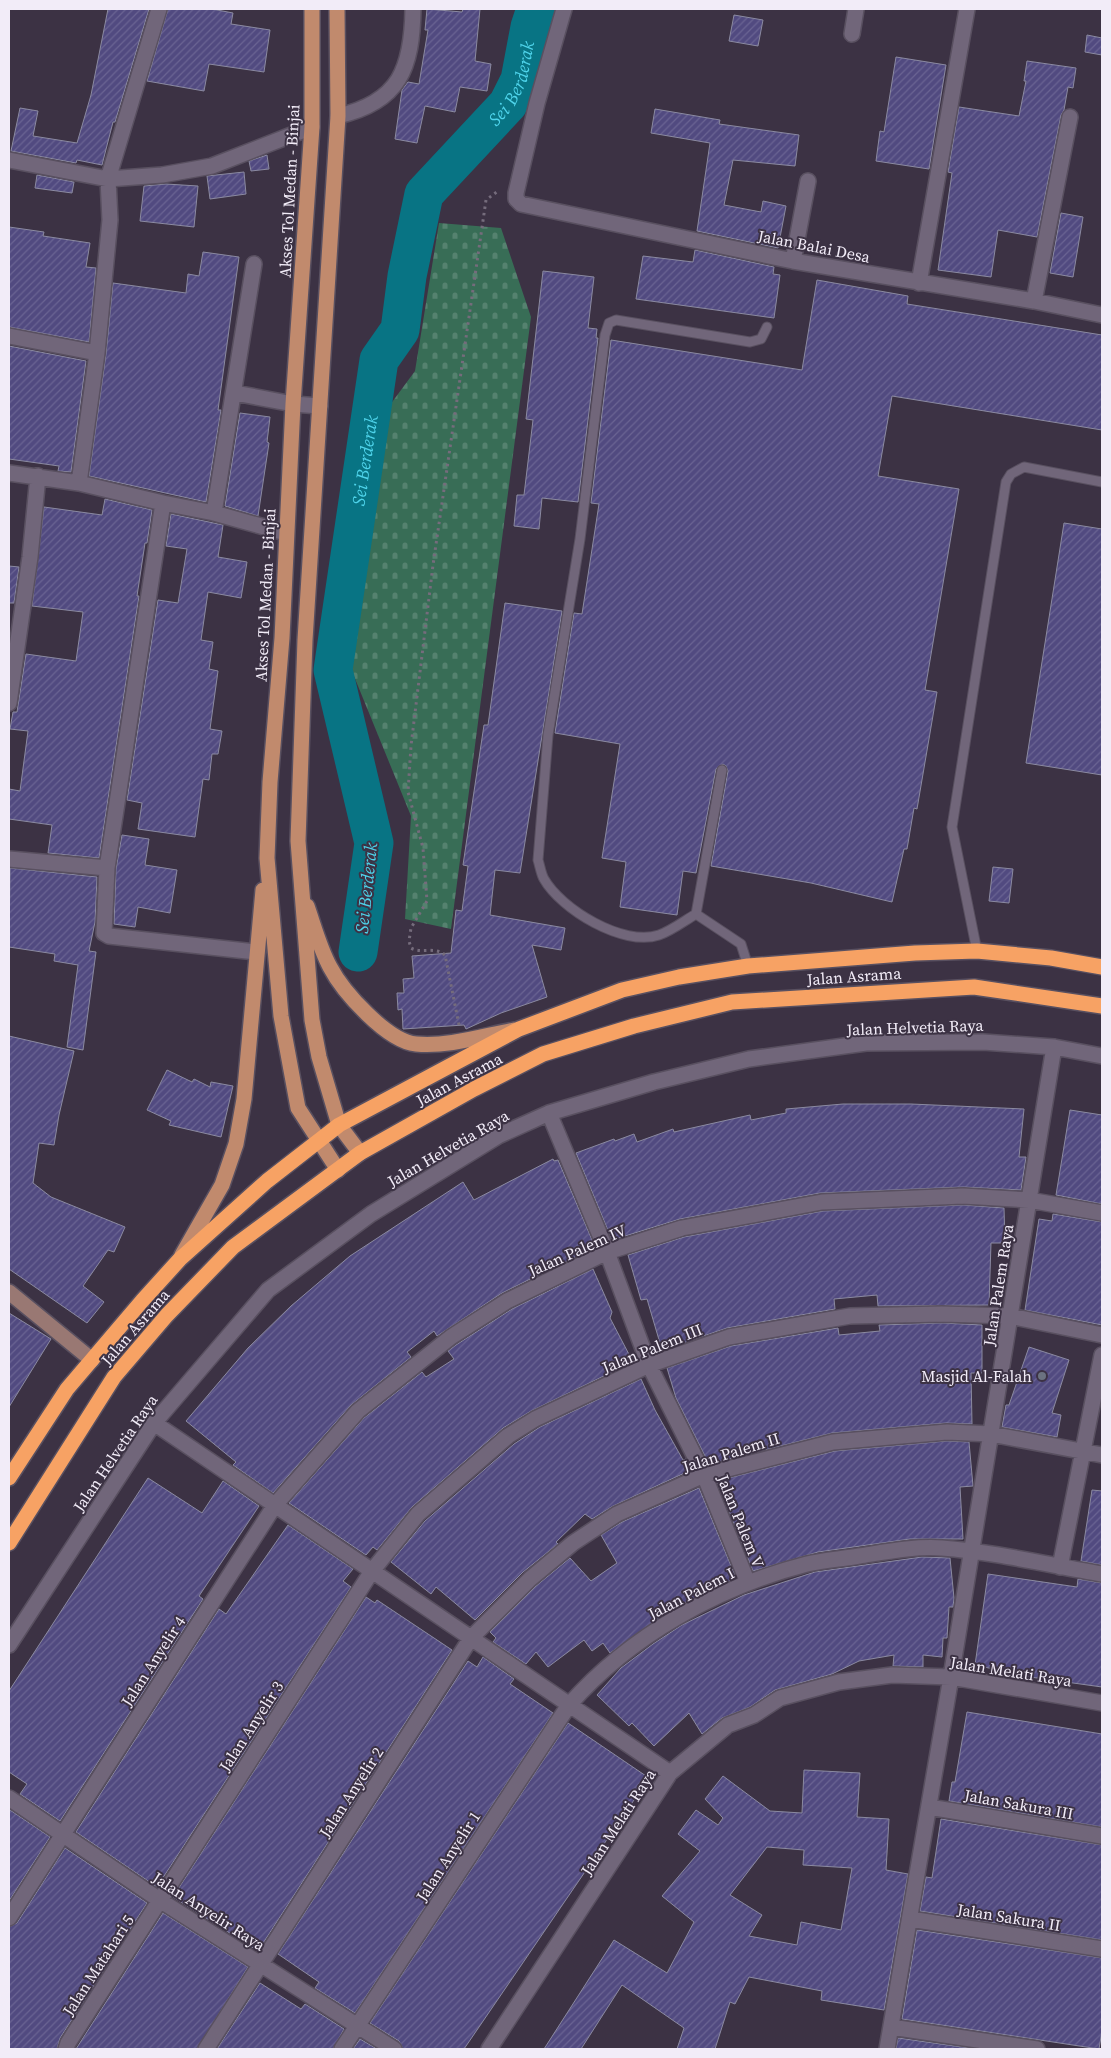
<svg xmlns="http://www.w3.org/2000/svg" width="1111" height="2058" font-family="'Source Serif 4',serif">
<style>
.cemetery{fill:url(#cemetery-stones)}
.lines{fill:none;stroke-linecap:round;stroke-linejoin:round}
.river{stroke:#087484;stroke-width:39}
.building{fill:url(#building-hatch);stroke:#8b8aa1;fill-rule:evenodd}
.lane-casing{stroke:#595060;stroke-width:11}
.street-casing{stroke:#595060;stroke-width:18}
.secondary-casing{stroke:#595060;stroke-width:18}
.primary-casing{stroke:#595060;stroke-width:18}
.highway-casing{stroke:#595060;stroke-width:18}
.path{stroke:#756c7c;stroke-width:3;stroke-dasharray:2.5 4;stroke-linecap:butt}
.lane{stroke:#71667a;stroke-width:9}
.street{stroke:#71667a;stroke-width:15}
.secondary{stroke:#997873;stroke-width:15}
.primary{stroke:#c18a6d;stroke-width:15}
.highway{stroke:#f7a264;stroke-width:15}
.worship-dot{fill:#6b7280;stroke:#3c3244;stroke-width:2}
.labels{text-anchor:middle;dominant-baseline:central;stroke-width:4;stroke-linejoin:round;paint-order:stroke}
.street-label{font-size:16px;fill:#f2ecf8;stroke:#3c3244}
.poi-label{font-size:16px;fill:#f2ecf8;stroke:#3c3244;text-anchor:end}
.water-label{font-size:18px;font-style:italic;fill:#4ed3ea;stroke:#3c3244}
</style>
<defs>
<pattern id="cemetery-stones" width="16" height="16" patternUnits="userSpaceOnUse" patternTransform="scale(1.25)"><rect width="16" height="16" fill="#386d56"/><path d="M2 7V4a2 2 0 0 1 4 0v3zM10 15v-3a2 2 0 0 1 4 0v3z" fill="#55826f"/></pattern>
<pattern id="building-hatch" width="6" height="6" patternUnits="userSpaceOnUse" patternTransform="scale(1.25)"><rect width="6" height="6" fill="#514a80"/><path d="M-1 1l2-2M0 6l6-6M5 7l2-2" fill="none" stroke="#6a6493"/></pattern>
</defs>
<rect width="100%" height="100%" fill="#3c3244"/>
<path class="cemetery" d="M439 223 501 228 531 317 451 929 405 919 411 816 347 659 387 409 415 371Z"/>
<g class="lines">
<path class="river" id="s1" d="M358 952 374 843 333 670 379 360 400 330 407 276 424 194 508 104 520 80 530 27 536 9"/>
</g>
<path class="building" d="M108 9H149L115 122H113L102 165 77 160 76 163 11 151 20 108 38 111 33 136 77 143 91 95Z
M168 9H212L233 13 231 24 270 30 264 72 209 64 204 91 147 81Z
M427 9 462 12 463 9H480L475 61 491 64 487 91 460 87 455 112 425 106 417 143 395 139 402 90 408 82 419 84 428 30H425Z
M734 15 763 20 758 46 729 41Z
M1087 35 1102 38V55L1085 52Z
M896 57 946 65 929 169 876 161 880 131 884 132Z
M1027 61 1076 68 1073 88 1068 87 1064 110 1061 115 1037 237 998 230 991 277 938 270 952 173 948 172 959 107 1019 116 1026 81H1024Z
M655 109 720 120 719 124 799 135 795 166 733 160 724 205 761 212 763 201 786 206 778 248 697 231 710 143 651 133Z
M267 155 269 169 251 171 249 161Z
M244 172 246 194 210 199 207 176Z
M37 175 74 182 72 193 35 188Z
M166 184 198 186 194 227 140 221 144 186Z
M1061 213 1083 217 1073 277 1050 273Z
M9 227 44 232 43 236 90 243 86 267 96 268 89 342 9 327Z
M695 250 774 267 773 274 780 275 774 318 636 299 643 256 693 262Z
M203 252 239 257 218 410H221L206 502 89 476 106 354 113 283 186 293 188 274 199 276Z
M543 271 594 277 588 328 597 329 596 338H598L578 502 542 498 539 529 514 526 517 495H524L533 420 526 419Z
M817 280 908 296 907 304 1102 335V430L892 396 878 476 959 489 925 690 937 692 917 809 914 808 907 849H904L892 902 811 883 711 866 728 771 726 766 723 764 716 769 696 873 683 871 677 915 620 907 626 862 602 858 620 744 555 733 574 613 582 614 599 504 591 503 611 340 802 370Z
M9 346 86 361 71 472 58 471 59 466 9 459Z
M240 413 270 417 267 442 269 443 258 516 225 506Z
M105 499 152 510 147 543H145L137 596H139L99 858 48 853 52 825 9 819V789L20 791 28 731 10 729 13 712H17L26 654 76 661 83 612 32 606 44 507 102 515Z
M171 514 223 525 218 557 247 562 241 598 208 592 201 640 213 642 209 669 218 671 210 729 222 731 218 754H212L209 780 203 779 195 837 138 829 142 803 127 800 158 600 178 603 187 549 166 546Z
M1064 523 1102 529V775L1026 763Z
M9 566 19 567 14 603H9Z
M505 603 562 611 520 873 495 870 490 915 565 928 561 950 532 945 547 997 501 1013 466 1029 464 1025 403 1029 402 1009 398 1010 397 993H404L403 979 414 978 412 956 451 953 456 910 462 911 468 866 463 865 484 725H488Z
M122 835 149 839 145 865 177 870 170 913 138 907 135 927 114 924 116 869Z
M993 867 1013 869 1009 903 989 901Z
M10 868 97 877 95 922 89 951 96 952 83 1050 67 1047 78 965 54 961 55 954 9 947Z
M9 1036 74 1051 59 1115 54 1145 39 1143 33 1183 51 1197 125 1227 114 1252 108 1250 83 1286 104 1302 87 1323 9 1269Z
M167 1070 192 1082 194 1079 210 1087 211 1082 233 1086 221 1137 169 1125 171 1121 147 1110Z
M843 1104H911L1024 1109 1019 1157H1026L1021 1190 963 1187 820 1193 680 1219 612 1240 576 1153 614 1139 615 1141 634 1134 637 1142 673 1129 674 1132 750 1115 751 1120 786 1113V1109Z
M1070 1110 1102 1115V1204L1056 1195Z
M553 1159 554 1161 558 1160 595 1247 502 1293 437 1336 434 1331 407 1352 411 1357 351 1405 273 1493 233 1465 236 1462 186 1421 248 1348 291 1306 350 1256 463 1182 474 1200Z
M963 1205 1004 1208 1005 1243H991L989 1305 878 1306 877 1295 834 1299 835 1309 727 1328 662 1350 647 1299 641 1300 628 1255 684 1237 823 1211Z
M1053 1214 1102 1222V1325L1025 1310 1039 1219 1052 1221Z
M593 1269 612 1312 610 1318 633 1362 531 1411 503 1428 412 1507 377 1550 373 1547 366 1555 289 1503 364 1418 422 1372 426 1377 454 1359 448 1351 456 1345 512 1309Z
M9 1313 51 1339 9 1407Z
M942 1323 982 1325V1373H971L972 1424 946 1423 832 1433 709 1464 676 1398 667 1368 731 1346 838 1328 839 1335 880 1331 879 1325Z
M1029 1347 1069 1360 1052 1413 1061 1415 1057 1437 1002 1427 1006 1405H1009Z
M641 1379 655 1410 683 1460 686 1459 691 1470 613 1506 592 1519 585 1514 556 1542 558 1544 523 1572 475 1620 436 1587 431 1594 391 1562 425 1521 514 1444 540 1427Z
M947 1441 969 1442 973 1486 960 1487 963 1539H910L818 1552 753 1571 717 1481 835 1451Z
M148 1478 202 1513 223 1481 259 1506 199 1596 203 1599 60 1821 20 1794 27 1784 9 1772V1691Z
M699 1488 736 1578 672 1609 610 1653 603 1643 592 1651 584 1640 548 1667 536 1652 526 1664 493 1642 496 1638 490 1632 536 1586 570 1558 591 1581 617 1563 601 1535 622 1522Z
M1092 1490 1102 1491V1565L1081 1561Z
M288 1525 353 1569 343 1581 351 1587 157 1887 76 1832 219 1609 226 1614Z
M922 1557 950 1558 954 1598 953 1607H949L947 1638H943L942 1657 923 1655V1667L893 1666 894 1655 859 1661 832 1674 775 1690 750 1707 722 1718 702 1734 689 1713 654 1746 632 1723 629 1726 597 1695 621 1668 653 1644 682 1625 744 1595 815 1572Z
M988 1574 1077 1587 1078 1579 1102 1583V1687L1030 1677 975 1665Z
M366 1597 375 1603 377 1600 452 1650 258 1951 173 1897Z
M483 1657 514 1679 510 1684 553 1713 355 2013 315 1988 319 1982 278 1954 468 1661 477 1667Z
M967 1712 1102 1734V1827L949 1801 952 1782H955Z
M568 1723 649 1778 464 2049H403L399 2041 370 2023Z
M804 1770 860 1773 857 1817 889 1819 886 1870 908 1874 884 2010 821 2000 822 1991 749 1977 735 2004 730 2002 715 2049H677L684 2028 622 1985 581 2049H544L614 1940 667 1973 694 1922 662 1896 700 1851 678 1834 696 1810 718 1825 723 1818 705 1799 723 1776 770 1811 802 1813ZM767 1847 804 1850 803 1865 852 1868 841 1930 801 1922 797 1945 749 1936 762 1915 730 1895Z
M10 1810 50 1837 9 1901V1811Z
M941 1819 1102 1845V1940L920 1911 926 1877 932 1878Z
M65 1848 147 1903 60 2038 57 2049H9V1927L17 1923Z
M163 1913 248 1967 197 2049H76Z
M917 1930 1102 1958V2031L1099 2049 902 2019Z
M260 1983 301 2009 305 2004 344 2029 333 2049H217Z
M898 2038 976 2049H896Z
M360 2039 377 2049H353Z"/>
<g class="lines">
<defs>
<path id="lane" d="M696 914 722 770
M977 951 952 827 1006 482 1011 474 1024 467 1102 482
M748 966 741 944 696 914C684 921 671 931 659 935 623 947 561 909 544 879 541 874 540 866 538 860L548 735 580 539 605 335 609 323 616 320 750 342 761 339 767 327"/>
<path id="street" d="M564 9 537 103 516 193V199L521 204 793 261 1034 301 1102 315
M852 34 856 9
M338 116C400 102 412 68 413 9
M9 160 108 179 162 175 212 166 312 127
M793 261 808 181
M919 283 967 9
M1034 301 1070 117
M9 336 97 353
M235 393 293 404 320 406
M9 473 79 483 163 503 107 868 104 933 109 936 256 952
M79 483 97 353 110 220 108 179 159 9
M163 503 214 513 286 533
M214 513 254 264
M9 703 30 557 38 476
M9 859 107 868
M549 1113 607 1252 649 1365 704 1475 748 1583
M154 1423 670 1773
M1060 1567 1102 1355
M9 1645 154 1423 268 1290 371 1214 498 1136 549 1113 654 1082 749 1059 866 1043 983 1042 1054 1047 1102 1056
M9 1798 161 1901 394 2049
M929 1807 1102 1836
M9 1918 275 1505 358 1411 451 1337 507 1301 607 1252 682 1228 822 1202 963 1196 1029 1200 1102 1213
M910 1919 1102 1949
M891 2027 1037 2049
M66 2049 68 2043 372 1571 418 1514 508 1436 535 1419 649 1365 729 1337 850 1316 942 1314 1010 1316 1102 1335
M206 2049 471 1638 530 1579 573 1543 617 1514 704 1475 833 1442 947 1432 991 1434 1102 1455
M342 2049 569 1705C630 1636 717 1587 807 1564 824 1560 842 1559 859 1556 885 1552 915 1546 942 1548 995 1552 1049 1565 1102 1574
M489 2049 670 1773 728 1725 754 1715 780 1698 839 1682 892 1675 951 1677 1102 1703
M887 2049 951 1677 1054 1047"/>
<path id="secondary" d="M9 1292 92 1360"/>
<path id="primary" d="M312 9V127L293 404 282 638 270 782 267 858 281 1016 298 1108 338 1170
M337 9 338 116 305 640 298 841 312 1020 319 1057 339 1125 360 1153
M307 906C314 926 320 949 330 967 343 992 387 1041 416 1044 448 1047 482 1036 514 1030
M182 1255 222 1185 236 1144 244 1099 263 890"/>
<path id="highway" d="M9 1478 67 1389 142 1301 180 1259 267 1181 339 1125 519 1029 622 990 679 977 748 966 915 953 977 951 1051 958 1102 967
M9 1543 114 1377 167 1315 233 1247 360 1153 474 1089 543 1054 634 1026 732 1002 974 987 1102 1006"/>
</defs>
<use href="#lane" class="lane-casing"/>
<use href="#street" class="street-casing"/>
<use href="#secondary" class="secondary-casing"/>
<use href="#primary" class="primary-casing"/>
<use href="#highway" class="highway-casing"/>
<path class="path" d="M459 1025 445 955C435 946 421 954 411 948L409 941 411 928 427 901 423 848 408 792 411 746 433 565 486 200 498 191"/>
<use href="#lane" class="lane"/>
<use href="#street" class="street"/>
<use href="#secondary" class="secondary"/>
<use href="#primary" class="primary"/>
<use href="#highway" class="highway"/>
</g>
<circle class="worship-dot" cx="1042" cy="1376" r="5"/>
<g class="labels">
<g class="street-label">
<text transform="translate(289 191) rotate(-87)">Akses Tol Medan - Binjai</text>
<text transform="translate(814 246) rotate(11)">Jalan Balai Desa</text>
<text transform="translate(265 595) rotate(-87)">Akses Tol Medan - Binjai</text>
<text transform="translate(854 976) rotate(-4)">Jalan Asrama</text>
<text transform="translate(915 1027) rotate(-2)">Jalan Helvetia Raya</text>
<text transform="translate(459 1079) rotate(-28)">Jalan Asrama</text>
<text transform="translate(448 1148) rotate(-30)">Jalan Helvetia Raya</text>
<text transform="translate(577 1250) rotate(-24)">Jalan Palem IV</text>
<text transform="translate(998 1285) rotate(-81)">Jalan Palem Raya</text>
<text transform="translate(135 1327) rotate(-49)">Jalan Asrama</text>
<text transform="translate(652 1348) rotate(-22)">Jalan Palem III</text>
<text transform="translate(731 1452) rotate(-17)">Jalan Palem II</text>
<text transform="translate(115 1453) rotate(-56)">Jalan Helvetia Raya</text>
<text transform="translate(741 1521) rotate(68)">Jalan Palem V</text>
<text transform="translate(691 1593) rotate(-27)">Jalan Palem I</text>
<text transform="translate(153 1661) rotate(-57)">Jalan Anyelir 4</text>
<text transform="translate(1011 1671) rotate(9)">Jalan Melati Raya</text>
<text transform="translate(251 1726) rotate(-57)">Jalan Anyelir 3</text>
<text transform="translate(351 1792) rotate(-57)">Jalan Anyelir 2</text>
<text transform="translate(1019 1804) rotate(10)">Jalan Sakura III</text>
<text transform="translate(618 1822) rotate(-57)">Jalan Melati Raya</text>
<text transform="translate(448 1856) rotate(-57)">Jalan Anyelir 1</text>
<text transform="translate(209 1911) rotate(33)">Jalan Anyelir Raya</text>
<text transform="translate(1009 1917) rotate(9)">Jalan Sakura II</text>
<text transform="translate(98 1965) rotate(-57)">Jalan Matahari 5</text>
</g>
<g class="poi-label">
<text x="1032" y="1376">Masjid Al-Falah</text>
</g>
<g class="water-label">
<text stroke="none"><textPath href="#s1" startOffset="920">Sei Berderak</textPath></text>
<text stroke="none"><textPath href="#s1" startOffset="500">Sei Berderak</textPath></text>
<text transform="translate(366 888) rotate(-84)">Sei Berderak</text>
</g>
</g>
<rect width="1111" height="2058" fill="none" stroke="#f2ecf8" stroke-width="20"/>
</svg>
